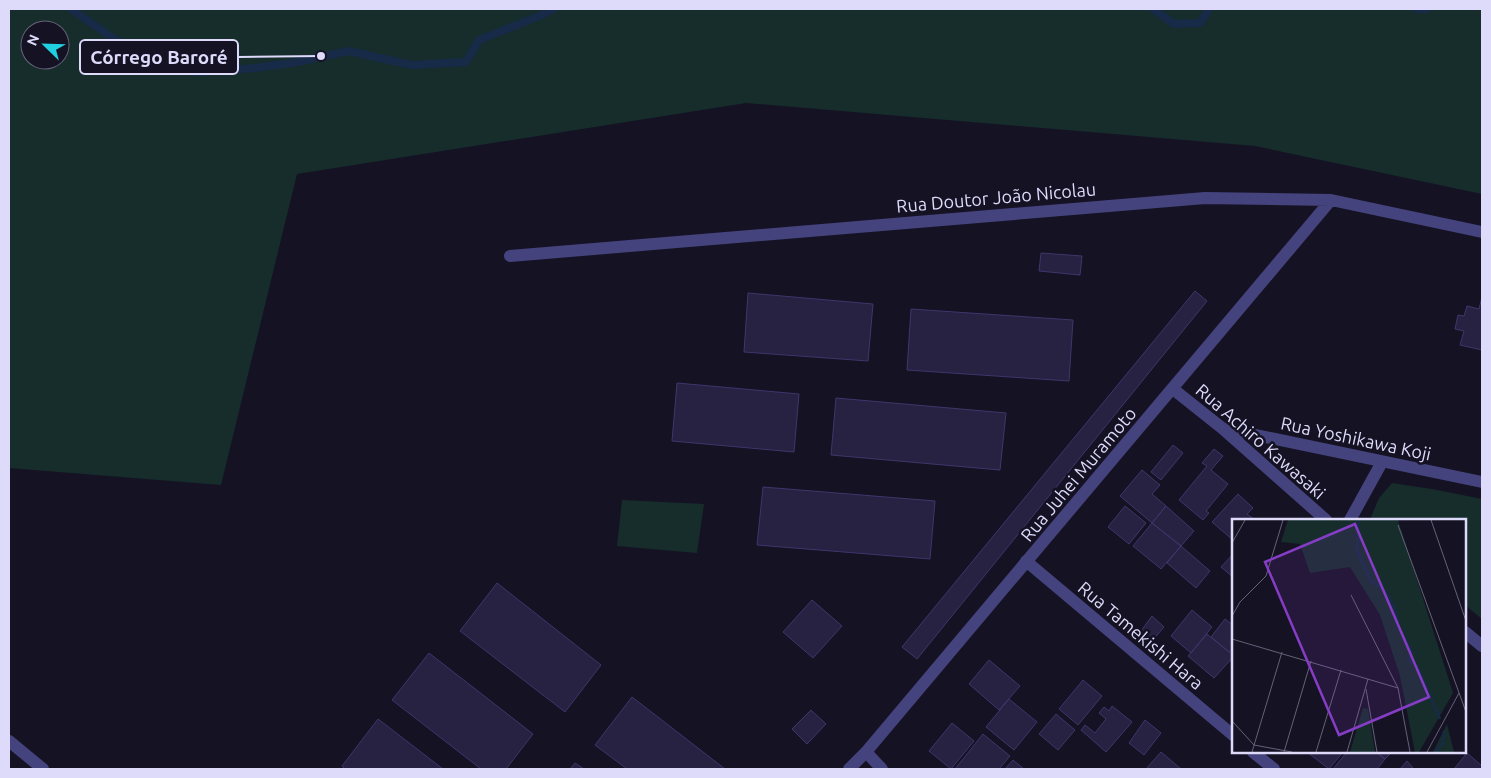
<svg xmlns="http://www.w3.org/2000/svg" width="1491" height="778" font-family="Ubuntu,sans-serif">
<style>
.green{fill:#162d2c;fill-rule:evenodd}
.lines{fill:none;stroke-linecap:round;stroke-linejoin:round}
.stream{stroke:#172b48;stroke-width:8}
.building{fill:#272142;stroke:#3f366b}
.minor{stroke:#45437d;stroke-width:12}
.labels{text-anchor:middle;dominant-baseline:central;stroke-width:5;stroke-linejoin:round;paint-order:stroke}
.street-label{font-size:18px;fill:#dddafa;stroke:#151224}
.inset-river{fill:none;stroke:#172b48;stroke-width:2.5}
.inset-road{fill:none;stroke:#65627a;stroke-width:1}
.view{fill:#853dc5;fill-opacity:0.15;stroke:#853dc5;stroke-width:2.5}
.inset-edge{fill:none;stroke:#dddafa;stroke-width:2.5}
.leader{fill:none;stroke:#dddafa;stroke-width:2}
.callout-dot{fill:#dddafa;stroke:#151224;stroke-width:2}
.callout{fill:#151224;stroke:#dddafa;stroke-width:2}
.callout-label{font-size:19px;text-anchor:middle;font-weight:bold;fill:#dddafa}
</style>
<rect width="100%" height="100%" fill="#151224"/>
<path class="green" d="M9 9H1482V194L1255 146 746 103 297 174 221 485 9 468ZM30 30H60V60H30Z
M1392 483 1432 489 1482 499V619L1465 605V520H1374L1371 517 1379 498Z
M622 500 704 504 697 553 617 546Z"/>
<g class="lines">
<path class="stream" d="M71 9 129 49 163 70 203 72 254 68 292 63 349 51 411 65 466 62 479 40 544 14 554 9
M1153 9 1174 24 1200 23 1209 9
M1416 9H1427"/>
</g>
<path class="building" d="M1041 253 1082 256 1080 275 1039 271Z
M1195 291 1207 301 917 659 902 647Z
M748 293 873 304 868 361 744 352Z
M1482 297V350L1460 345 1464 331 1455 329 1458 315 1464 316 1467 306 1479 309Z
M911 309 1073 320 1069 381 907 370Z
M677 383 799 394 794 452 672 441Z
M836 398 1006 413 1000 470 831 455Z
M1173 445 1183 453 1161 480 1151 472Z
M1214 449 1223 456 1211 470 1228 484 1206 511 1209 513 1203 520 1179 500 1207 466 1202 463Z
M1142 470 1160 485 1152 494 1166 506 1152 523 1120 496Z
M763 487 935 501 930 559 757 545Z
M1238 494 1253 508 1247 514 1255 520H1234V541L1212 522Z
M1125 506 1146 523 1129 544 1108 527Z
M1166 506 1194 531 1181 546 1152 523Z
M1152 523 1181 546 1161 569 1133 546Z
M1181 546 1210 571 1196 588 1167 563Z
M1234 553V578L1221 567Z
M497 583 601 665 565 712 460 631Z
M812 600 842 626 813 658 783 632Z
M1192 610 1212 627 1191 653 1171 636Z
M1152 616 1164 627 1152 641 1141 631Z
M1225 619 1234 626V647L1229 652 1211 637Z
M1207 634 1234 656 1214 678 1188 656Z
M429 653 533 734 506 769H481L392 700Z
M989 660 1020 686 999 710 969 684Z
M1083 680 1102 696 1078 725 1059 709Z
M632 697 725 769H627L595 745Z
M1009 699 1037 722 1014 750 986 727Z
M1112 706 1132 722 1106 752 1081 730 1085 725 1095 733 1106 719 1099 713 1104 707 1109 711Z
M811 710 826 724 807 744 792 729Z
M1056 714 1075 730 1058 750 1039 734Z
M378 719 443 769H345L342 766Z
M1145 720 1161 733 1144 755 1129 743Z
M952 723 974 741 951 769 929 751Z
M983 734 1010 756 999 769H955Z
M1161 752 1181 769H1146Z
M1307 752H1343L1329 769Z
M1347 752H1353L1357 754 1359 752H1376L1385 759 1377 769H1333Z
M1376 752H1392L1385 759Z
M1467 753 1482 766V769H1454Z
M1013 760 1024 769H1005Z
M1407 761 1413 768 1412 769H1400Z
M575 763 584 769H570Z"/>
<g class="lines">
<path class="minor" d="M510 256 1205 198 1331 200 1482 232
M1173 389 1222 428 1326 520
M1222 428 1482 482
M1350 520 1382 462
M1026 561 1234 736
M1465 632 1482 646
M9 741 43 769
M866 752 882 769
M1253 752 1274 769
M849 769 866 752 1331 200"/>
</g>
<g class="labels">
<g class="street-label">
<text transform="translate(996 197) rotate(-5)">Rua Doutor João Nicolau</text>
<text transform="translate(1356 438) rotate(12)">Rua Yoshikawa Koji</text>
<text transform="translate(1261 441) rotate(41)">Rua Achiro Kawasaki</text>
<text transform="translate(1078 474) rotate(-50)">Rua Juhei Muramoto</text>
<text transform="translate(1141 635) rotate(40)">Rua Tamekishi Hara</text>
</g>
</g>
<g transform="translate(1232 519)">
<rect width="234" height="234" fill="#151224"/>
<path d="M56 1H166L221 174 187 233H183L168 157 148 96 118 48 78 54 68 25 49 23ZM131 189 136 190 143 233H118ZM215 205 222 233H201Z" fill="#162d2c"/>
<path class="inset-river" d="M127 1 125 32 139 62 152 71 163 89 167 108 180 133 178 142 186 149 208 200M204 233 211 223 212 212"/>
<path class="inset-road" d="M199 1 234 102M166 6 234 193M0 24 13 1M119 76 166 169 178 233M0 97 8 83 34 57 51 1M0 120 166 169M134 170 145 233M0 202 22 226M22 226 60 233M20 233 50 133M52 233 79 142M84 233 109 151M115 233 136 160M195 233 227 174"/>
<path class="view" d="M123 5 197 178 107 216 33 43Z"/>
<rect width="234" height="234" class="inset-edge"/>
</g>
<path class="leader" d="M321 56L238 57"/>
<circle class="callout-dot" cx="321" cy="56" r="5"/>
<rect class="callout" x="80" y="40" width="158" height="34" rx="5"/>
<g class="callout-label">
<text x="159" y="64">Córrego Baroré</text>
</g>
<rect width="1491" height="778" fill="none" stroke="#dddafa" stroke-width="20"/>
<g transform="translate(45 45) rotate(293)"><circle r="24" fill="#151224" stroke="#65627a"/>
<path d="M0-4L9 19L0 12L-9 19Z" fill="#20d0e0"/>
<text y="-8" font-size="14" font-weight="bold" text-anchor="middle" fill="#dddafa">N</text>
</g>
</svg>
